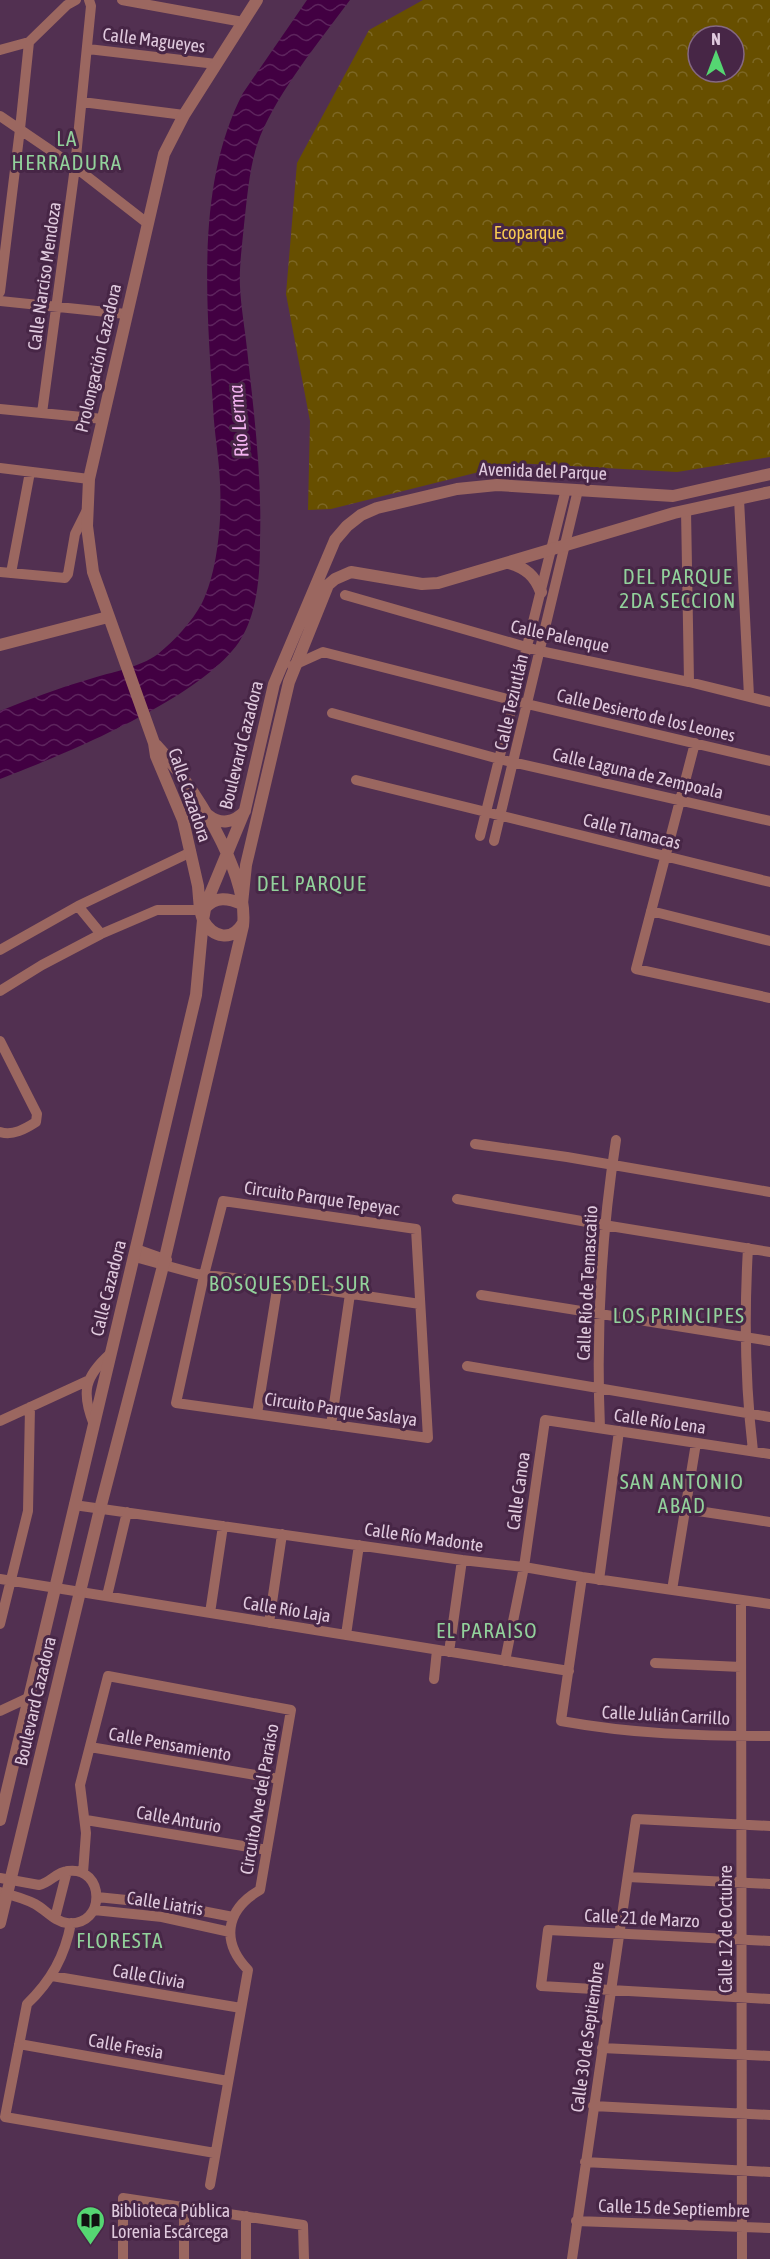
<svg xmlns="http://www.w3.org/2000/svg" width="770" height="2259" font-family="'Asap Condensed',sans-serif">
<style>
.park{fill:url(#park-crowns);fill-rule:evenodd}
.water{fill:url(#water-waves)}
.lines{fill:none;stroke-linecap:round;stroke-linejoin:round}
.minor{stroke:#9b6760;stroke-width:10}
.tertiary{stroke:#9b6760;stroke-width:12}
.labels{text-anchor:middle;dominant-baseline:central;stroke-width:6;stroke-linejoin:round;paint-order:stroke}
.street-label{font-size:18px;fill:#e0cade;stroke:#472646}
.park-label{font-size:18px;fill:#f9cb51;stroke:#472646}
.poi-label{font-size:18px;fill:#e0cade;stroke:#472646;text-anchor:start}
.water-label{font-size:20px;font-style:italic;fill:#f4b3f1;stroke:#472646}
.quarter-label{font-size:21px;letter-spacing:1.5px;fill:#92d19b;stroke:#472646}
</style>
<defs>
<pattern id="park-crowns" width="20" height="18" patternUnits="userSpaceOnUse" patternTransform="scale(1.5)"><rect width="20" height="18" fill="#674f00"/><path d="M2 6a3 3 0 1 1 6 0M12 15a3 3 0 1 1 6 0" fill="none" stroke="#7c6725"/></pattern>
<pattern id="water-waves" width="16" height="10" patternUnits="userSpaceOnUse" patternTransform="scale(1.5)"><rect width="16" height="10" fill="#420042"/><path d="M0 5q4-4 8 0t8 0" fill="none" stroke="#5d245d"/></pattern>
</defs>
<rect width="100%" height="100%" fill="#523051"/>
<path class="park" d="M423 0H770V457L677 472 515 463 331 509 308 510 310 421 286 294 297 163 369 30ZM698 36H734V72H698Z"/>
<path class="water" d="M307 0H350C321 39 272 99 257 145 249 170 247 199 244 225 242 246 239 267 240 287 241 308 245 329 247 349 254 413 262 476 260 540 260 574 258 613 239 642 200 699 65 754 0 779V711C29 699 59 688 90 679 111 672 139 668 158 654 174 641 192 622 202 603 218 571 222 518 220 483 219 457 214 432 213 406 207 306 195 185 243 93Z"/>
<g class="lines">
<path class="minor" d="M122 0 243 22
M88 49 216 64
M0 50 29 42 67 5 76 0
M82 102 184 115
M0 116 75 167 147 223
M0 292 20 129 29 42
M0 301 126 314
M0 409 103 419
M42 413 75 167 91 6 89 0
M0 468 89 479
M739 499 749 696
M686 510 689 682
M0 572 65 578 68 574 75 534 87 510
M11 573 30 472
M345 595 540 651 689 682 770 702
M292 666 323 652 527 704 770 761
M332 713 499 759 770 821
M695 743 636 969 770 998
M356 780 770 882
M480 836 566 489
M494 841 578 490
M78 906 101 934
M651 911 770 941
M0 950 78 906 191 852
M0 991 42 965 101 934 157 910H200
M0 1041 37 1114 36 1122C25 1129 13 1136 0 1132
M475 1144 567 1157 770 1192
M457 1199 604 1225 770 1252
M223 1201 416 1229 428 1438 176 1403 205 1271Z
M748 1248C744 1317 745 1383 753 1451
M136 1249 167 1260
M135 1257 197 1274 278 1283 420 1304
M481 1295 770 1341
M467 1366 770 1417
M257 1414 278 1283
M0 1421 87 1381
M94 1425C81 1392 84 1377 111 1353
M331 1425 350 1294
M600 1428C596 1331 601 1236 616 1140
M74 1505 462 1560 524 1567 582 1577 770 1604
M685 1509 770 1522
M582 1577 561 1721C633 1734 697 1736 770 1736
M0 1579 569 1671
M599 1580 619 1431
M672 1590 696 1443
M107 1596 127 1512
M741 1600 742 2259
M210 1613 223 1526
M269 1623 282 1534
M0 1624 28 1511 30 1407
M346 1635 359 1545
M449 1652 462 1560
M505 1661 524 1567 545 1420 770 1454
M655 1663 741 1667
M434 1679 437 1650
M0 1711 30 1697
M90 1747 279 1779
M86 1820 267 1850
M83 1873 86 1833 80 1785 108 1676 291 1710 260 1890C225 1910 221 1942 248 1970L210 2185
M628 1877 770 1884
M0 1878 39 1885C50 1883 56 1872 68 1871 105 1866 107 1927 67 1923 55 1922 46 1910 35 1904 24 1898 12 1895 0 1892
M97 1897 166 1904 233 1917
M94 1910 162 1917 230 1932
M55 1918 67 1871
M71 1923C65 1956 51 1981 27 2004L5 2117 215 2153
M770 1941 548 1930 541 1986 770 1999
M52 1976 241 2008
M19 2044 228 2081
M602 2048 770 2056
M593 2106 770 2115
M585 2162 770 2172
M184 2207V2259
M576 2221 770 2228
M123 2259V2198L303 2225 304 2259
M246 2259V2216
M572 2259 636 1819 770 1826"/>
<path class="tertiary" d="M509 563C526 568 535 576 541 592
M0 645 108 617
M208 815C220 825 234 823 245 811
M205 908C216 896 228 898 242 904L246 865 289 682 328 585 335 579 351 572 422 584 438 583 674 513 770 492
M243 923C232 942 213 938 203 920L206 904 245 810 274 684 335 540 347 526 361 515 377 508 457 489 497 485 673 496 770 474
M0 1820 196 995 203 920 200 910 198 886 183 820 156 756 154 743 93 572 87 526 89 479 164 154 184 115 257 0
M0 1923 100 1509 163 1266 243 926C249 872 192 783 156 745"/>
</g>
<defs>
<symbol id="library-pin" viewBox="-11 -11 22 30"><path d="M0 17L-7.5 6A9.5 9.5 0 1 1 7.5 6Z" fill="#55d672" stroke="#472646"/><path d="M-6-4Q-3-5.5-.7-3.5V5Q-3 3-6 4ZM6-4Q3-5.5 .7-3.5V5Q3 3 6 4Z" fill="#111"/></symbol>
</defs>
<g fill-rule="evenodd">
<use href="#library-pin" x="74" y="2204" width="33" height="45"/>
</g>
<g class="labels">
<g class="street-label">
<text transform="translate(154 40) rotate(7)">Calle Magueyes</text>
<text transform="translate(44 276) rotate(-82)">Calle Narciso Mendoza</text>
<text transform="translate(98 358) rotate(-77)">Prolongación Cazadora</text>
<text transform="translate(543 471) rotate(2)">Avenida del Parque</text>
<text transform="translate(560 636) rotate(12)">Calle Palenque</text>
<text transform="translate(511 702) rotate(-77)">Calle Teziutlán</text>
<text transform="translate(646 715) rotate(13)">Calle Desierto de los Leones</text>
<text transform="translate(241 745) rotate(-76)">Boulevard Cazadora</text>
<text transform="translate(638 773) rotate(13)">Calle Laguna de Zempoala</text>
<text transform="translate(190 795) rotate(71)">Calle Cazadora</text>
<text transform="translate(632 831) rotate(14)">Calle Tlamacas</text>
<text transform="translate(322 1198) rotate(8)">Circuito Parque Tepeyac</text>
<text transform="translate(587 1283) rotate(-87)">Calle Río de Temascatio</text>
<text transform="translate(108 1288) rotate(-76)">Calle Cazadora</text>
<text transform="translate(341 1409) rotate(8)">Circuito Parque Saslaya</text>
<text transform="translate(660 1421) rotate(8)">Calle Río Lena</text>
<text transform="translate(518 1491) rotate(-82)">Calle Canoa</text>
<text transform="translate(424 1537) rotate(8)">Calle Río Madonte</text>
<text transform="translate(287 1609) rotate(9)">Calle Río Laja</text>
<text transform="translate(35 1701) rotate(-77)">Boulevard Cazadora</text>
<text transform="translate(666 1715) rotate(3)">Calle Julián Carrillo</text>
<text transform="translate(170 1744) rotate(10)">Calle Pensamiento</text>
<text transform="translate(259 1799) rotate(-80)">Circuito Ave del Paraíso</text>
<text transform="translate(179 1819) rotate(10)">Calle Anturio</text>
<text transform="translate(165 1903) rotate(9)">Calle Liatris</text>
<text transform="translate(642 1918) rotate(3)">Calle 21 de Marzo</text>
<text transform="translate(725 1929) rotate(-90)">Calle 12 de Octubre</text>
<text transform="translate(149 1976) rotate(10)">Calle Clivia</text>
<text transform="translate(587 2037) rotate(-82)">Calle 30 de Septiembre</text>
<text transform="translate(126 2046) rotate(10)">Calle Fresia</text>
<text transform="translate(674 2208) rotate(2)">Calle 15 de Septiembre</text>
</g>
<g class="park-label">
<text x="529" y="232">Ecoparque</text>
</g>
<g class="poi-label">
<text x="111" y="2210">Biblioteca Pública<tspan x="111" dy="21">Lorenia Escárcega</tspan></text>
</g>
<g class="water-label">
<text transform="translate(238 421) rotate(-95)">Río Lerma</text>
</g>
<g class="quarter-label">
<text x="67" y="138">LA<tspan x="67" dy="24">HERRADURA</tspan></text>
<text x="678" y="576">DEL PARQUE<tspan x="678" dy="24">2DA SECCION</tspan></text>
<text x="312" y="883">DEL PARQUE</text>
<text x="290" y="1283">BOSQUES DEL SUR</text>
<text x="679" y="1315">LOS PRINCIPES</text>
<text x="682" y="1481">SAN ANTONIO<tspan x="682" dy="24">ABAD</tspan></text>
<text x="487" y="1630">EL PARAISO</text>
<text x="120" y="1940">FLORESTA</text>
</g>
</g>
<g transform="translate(716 54)"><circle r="28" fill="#472646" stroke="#846883" stroke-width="1.5"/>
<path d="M0-4.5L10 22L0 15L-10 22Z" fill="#55d672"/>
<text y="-9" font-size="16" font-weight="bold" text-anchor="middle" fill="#e0cade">N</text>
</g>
</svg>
